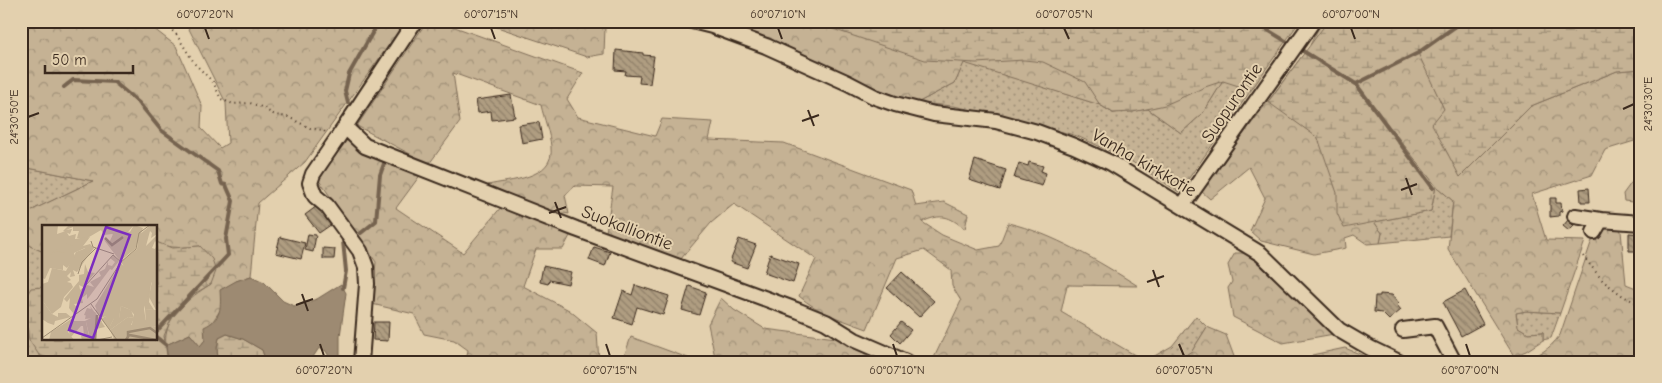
<svg xmlns="http://www.w3.org/2000/svg" width="1662" height="383" font-family="'Comic Neue',sans-serif">
<style>
.grass{fill:url(#grass-dots);stroke:#806e59}
.forest{fill:url(#forest-crowns);stroke:#806e59}
.wetland{fill:url(#wetland-marsh);stroke:#806e59}
.park{fill:#c5b294;stroke:#806e59}
.water{fill:#9d8a72;stroke:#766450}
.lines{fill:none;stroke-linecap:round;stroke-linejoin:round}
.stream{stroke:#766450;stroke-width:4}
.building{fill:url(#building-back-hatch);stroke:#3b2a1e}
.minor-casing{stroke:#3b2a1e;stroke-width:18}
.path{stroke:#3b2a1e;stroke-width:2;stroke-dasharray:1 4;stroke-linecap:butt}
.minor{stroke:#e3d0ae;stroke-width:14}
.ticks{fill:none;stroke:#3b2a1e;stroke-width:2}
.labels{text-anchor:middle;dominant-baseline:central;stroke-width:4;stroke-linejoin:round;paint-order:stroke}
.street-label{font-size:18px;fill:#3b2a1e;stroke:#e3d0ae}
.inset-river{fill:none;stroke:#9d8a72;stroke-width:2.5}
.inset-road{fill:none;stroke:#a08e74;stroke-width:1}
.view{fill:#7b2cbf;fill-opacity:0.15;stroke:#7b2cbf;stroke-width:2.5}
.inset-edge{fill:none;stroke:#3b2a1e;stroke-width:2.5}
.neatline{fill:none;stroke:#3b2a1e;stroke-width:2}
.ticks-label{font-size:12px;text-anchor:middle;fill:#3b2a1e}
</style>
<defs>
<pattern id="grass-dots" width="8" height="8" patternUnits="userSpaceOnUse" patternTransform="scale(1.25)"><rect width="8" height="8" fill="#c5b294"/><path d="M2 2h.1M6 6h.1" fill="none" stroke="#a19178" stroke-width="1.8" stroke-linecap="round"/></pattern>
<pattern id="forest-crowns" width="20" height="18" patternUnits="userSpaceOnUse" patternTransform="scale(1.25)"><rect width="20" height="18" fill="#c5b294"/><path d="M2 6a3 3 0 1 1 6 0M12 15a3 3 0 1 1 6 0" fill="none" stroke="#a19178"/></pattern>
<pattern id="wetland-marsh" width="20" height="14" patternUnits="userSpaceOnUse" patternTransform="scale(1.25)"><rect width="20" height="14" fill="#c5b294"/><path d="M1 5h8M5 5V1M11 12h8M15 12V8" fill="none" stroke="#a19178"/></pattern>
<pattern id="building-back-hatch" width="6" height="6" patternUnits="userSpaceOnUse" patternTransform="scale(1.25)"><rect width="6" height="6" fill="#af9d81"/><path d="M-1 5l2 2M0 0l6 6M5-1l2 2" fill="none" stroke="#908069"/></pattern>
</defs>
<rect width="100%" height="100%" fill="#e3d0ae"/>
<filter id="ink" filterUnits="userSpaceOnUse"><feTurbulence type="fractalNoise" baseFrequency=".02" numOctaves="2"/><feDisplacementMap in="SourceGraphic" scale="10" xChannelSelector="R" yChannelSelector="G"/><feConvolveMatrix kernelMatrix="1 2 1 2 8 2 1 2 1" color-interpolation-filters="sRGB"/></filter>
<g filter="url(#ink)">
<path class="grass" d="M964 62 1100 105 1113 113 1148 109 1181 133 1203 113 1223 81 1259 79 1179 192 1129 160 1077 136 1017 119 953 106 917 103 955 83Z
M23 167 93 181 22 215 30 246 44 252V339H156L211 284 143 362H21V169Z
M1436 186 1453 201 1449 236 1380 243 1382 233 1374 222 1431 211Z
M1526 311 1560 313 1551 338 1543 340V332L1528 333 1518 327 1516 313Z
M1196 316 1207 327 1192 351 1175 362H1144L1172 346Z"/>
<path class="forest" d="M21 21H144L176 46 202 106 201 128 220 148 228 143 226 103 185 21H406L305 162 258 203 251 276 236 281 221 309 211 324 205 340 200 347 190 334 166 345C162 318 190 297 211 284L200 246C185 247 170 250 156 242V227H44V252L30 246 22 215 93 181 23 167 21 169Z
M427 21H438L583 73 567 99 578 117 655 136 662 119 713 122 709 140 784 143 911 190 916 206 944 202 968 214 965 229C949 216 942 213 922 222L942 235 978 250 999 246 1008 223C1052 233 1100 262 1138 286L1067 285 1061 312 1145 361 932 362 961 301 952 286 951 270 924 250 897 258 867 329C843 320 818 313 799 296L816 259 734 204 711 223 680 260 606 232 613 187 575 186 565 195 569 214 542 209 488 185C509 180 555 179 551 147 550 133 544 119 541 105L453 73 460 122 429 164 357 126Z
M479 21H595L605 27 604 54 587 57Z
M719 21H1300L1223 81 1203 113 1181 133 1148 109 1113 113 1100 105 964 63 955 83 917 103 877 89 800 54Z
M1322 21H1448L1421 58 1444 109 1460 177 1531 106 1617 71 1641 69V139L1605 150 1592 175 1532 194 1546 240 1585 241 1560 313 1526 311 1516 313 1518 327 1528 333 1543 332V340L1526 351 1514 356 1448 249 1453 201 1436 186 1310 45Z
M1302 56 1367 212 1382 233 1380 243 1367 244 1354 235 1345 238 1346 248 1314 254 1261 241 1250 231 1265 198 1249 167 1210 199 1201 191Z
M348 139 421 174 396 208 463 253 502 206 572 232 563 249H536L523 286 569 310 597 333 599 362H466L468 350 454 340 424 334 414 314 372 304 376 262 318 179Z
M1641 176V203L1624 201 1623 194 1634 179Z
M1607 224H1615L1621 231 1626 284 1641 290V362H1521C1540 354 1548 351 1560 335L1591 243 1596 234Z
M1235 253H1247L1334 334 1283 343 1233 317 1228 288 1232 282 1228 265Z
M721 298 734 310 765 329 836 338 895 362H716L708 324Z
M1207 327 1226 335 1236 362H1175L1192 351Z
M1345 348 1379 362H1311L1312 355Z"/>
<path class="wetland" d="M809 21H1300L1251 90 1223 81 1205 87 1165 105 1133 112 1113 113 1100 105 1085 82 1043 62 1024 60 976 63 925 60Z
M1328 21H1641V69L1617 71 1531 106 1460 177 1432 124 1444 109 1418 53 1356 84 1436 186 1431 211 1344 228 1337 213V193L1318 138 1268 102Z
M156 242 172 248 200 246 212 259 216 271 211 284 194 294 171 319 164 336 168 362H60L39 355 29 340 24 299 31 288 44 287V339H156Z
M227 334 243 339 262 350 266 362H220L218 360 217 348 219 338Z"/>
<path class="park" d="M631 337 688 358 687 362H622Z"/>
<path class="water" d="M251 276 264 282 283 301 294 306 317 299 341 284 346 293 340 336V358L344 362H332L326 351 319 348 313 357 314 362H266L262 350 243 339 227 334 219 338 217 348 218 360 220 362H168L166 345 190 334 200 346 205 340 204 327C222 319 221 307 220 290L236 281Z"/>
<g class="lines">
<path class="stream" d="M1253 21 1289 43
M1303 51 1356 84 1418 53 1463 21
M1356 84 1433 188
M64 87 73 80 114 82 139 103 161 130 218 171 222 184 226 185 233 201 226 239 228 255 156 332
M348 103 345 91 349 74 379 21
M361 233 376 221 380 175 386 158
M343 241 346 271 343 288
M156 337 166 345"/>
</g>
<path class="building" d="M616 50 643 53V55L654 56 650 84 639 83 640 76 625 75 626 71 615 70Z
M511 95 515 117 492 120 491 111 478 113 476 100Z
M539 122 542 139 522 143 519 125Z
M975 160 1006 170 1000 190 969 180Z
M1029 162 1043 166 1041 171 1046 173 1042 186 1014 178 1019 163 1028 166Z
M1589 188 1590 202H1581L1580 189Z
M1550 198H1556V203H1561L1562 211 1559 212V216L1550 217Z
M317 206 332 224 319 233 305 215Z
M1568 220 1574 226 1569 231 1563 226Z
M1629 233 1641 234V251H1629Z
M308 234 316 235 313 252 305 250Z
M280 237 305 243 301 259 276 253Z
M739 239 756 245 747 268 730 262Z
M594 247 610 252 605 266 589 260Z
M323 248 335 249 334 259H323Z
M770 254 799 264 793 283 764 273Z
M543 266 571 272 568 284 549 280 548 284 540 282Z
M902 272 934 301 919 317 887 288Z
M635 285 669 296 663 315 637 307 632 324 614 318 623 291 632 295Z
M689 286 706 292 699 315 682 310Z
M1465 290 1483 324 1461 336 1443 302Z
M1380 294 1392 295 1399 303 1397 305 1401 310 1389 320 1382 313 1374 312 1375 296H1380Z
M374 322H389L388 341 373 340Z
M901 322 911 330 900 343 891 334Z"/>
<g class="lines">
<defs>
<path id="minor" d="M415 21 345 127 365 146 576 229 799 311 826 322 855 340 906 362
M692 21 712 26 766 46 848 83 875 97 895 104 934 114 996 121 1037 132 1074 146 1111 163 1261 254 1339 330 1370 348 1399 362
M345 127 313 174 310 183 315 196 327 206 360 251 366 267 367 284 361 362
M1182 206 1313 21
M1575 216 1601 220
M1594 232 1601 220 1641 223
M1403 330 1435 326 1454 362"/>
</defs>
<use href="#minor" class="minor-casing"/>
<path class="path" d="M161 21 176 34 195 64 213 82 221 99 233 104 250 103 259 106 275 115 288 117 310 128 323 130 325 132
M1583 256 1603 281 1623 296 1641 305"/>
<use href="#minor" class="minor"/>
</g>
</g>
<path class="ticks" d="M205 28 209 39M491 28 495 39M778 28 782 39M1064 28 1069 39M1351 28 1355 39M1623 109 1634 104M808 110 814 126M28 117 39 113M802 121 819 115M1406 178 1412 195M1401 190 1417 184M555 202 561 218M549 213 566 207M1153 270 1159 287M1147 282 1164 276M302 294 308 311M296 305 313 299M320 344 324 356M606 344 610 356M893 344 897 356M1179 344 1184 356M1466 344 1470 356"/>
<g class="labels">
<g class="street-label">
<text transform="translate(1232 103) rotate(-55)">Suopurontie</text>
<text transform="translate(1144 163) rotate(30)">Vanha kirkkotie</text>
<text transform="translate(627 228) rotate(21)">Suokalliontie</text>
</g>
</g>
<g transform="translate(42 225)">
<rect width="115" height="115" fill="#e3d0ae"/>
<path d="M27 0H92L85 8 75 5 77 8 75 12 70 9 62 10 59 5 42 15 35 13 37 6H31V2L24 5 30 4 28 9 21 6ZM44 23V34L35 47 31 45 33 51 28 52 29 47 25 51 29 55 25 57 29 58 26 61 29 58 31 62 22 72 19 82 10 89 0 75V59L6 57 10 43 24 46 34 27ZM115 29V101L111 102 104 97 103 84 114 85 107 72ZM79 81 89 85 92 93 86 92 68 105 59 94 64 91 68 101 72 93H77ZM31 93 26 107 32 115H7L9 107Z" fill="#c5b294"/>
<path d="M0 0H16L15 9 24 6 27 11 34 9 33 14 48 12 41 21 48 19 52 23 44 34 40 30 43 23 32 28 33 33 25 43 21 40V45L8 43 3 54 0 53ZM92 0 101 3 93 24 78 36 62 15 67 18 72 7 75 11 74 4 88 7ZM109 0H115V9L109 13 110 8 108 6 104 21 115 10V18L113 16 110 23 113 24 115 20 114 47 109 59 107 77 102 69 112 85 103 84V90V75L92 89 89 85 79 81 77 93H72L68 101 64 91 59 93 53 81 79 38 90 52 79 37 95 24 97 10ZM72 30 77 36 70 45 68 44 47 72 45 74V69L40 73 38 65 45 60 52 62 48 57 59 51 57 47 63 44 66 36V40L70 41 73 37 68 33ZM43 39 46 47 53 48 41 62 37 60 41 78 32 79 36 84 32 89 27 83 28 73 25 77 22 74 37 56V50L42 49ZM0 75 10 89 16 92V88H24L29 92 13 96 12 100 6 98 0 94ZM48 81 60 97H44L47 111 42 110 41 101H39L28 113 26 100 31 93 32 96H43L51 92 42 90 45 83 49 84ZM86 92 92 93 89 100 104 95 111 102 115 101V108L109 103 108 115 72 114 68 105Z" fill="#c5b294"/>
<path d="M23 18 31 21 23 28 14 26 5 32ZM101 24 113 25 114 39 102 84 104 97 114 106 115 115H96L88 109 92 89 85 82 78 81 77 93H72L67 102 64 91 58 92 54 86 56 77 83 38ZM53 87 63 102 54 104 53 115H40L39 111 47 109 44 97H53L52 93 43 94 44 89Z" fill="#c5b294"/>
<path class="inset-river" d="M63 13 70 20 81 12M86 112V107L108 103 115 108M53 115 55 90M84 115 87 110 114 115"/>
<path class="inset-road" d="M49 16 51 22 72 29M36 49 40 37 54 23M43 61 71 30 79 37M49 79 75 115M0 113 55 74 79 37 94 24 97 8 108 0M55 115 70 112"/>
<path class="view" d="M64 2 88 10 51 113 27 105Z"/>
<rect width="115" height="115" class="inset-edge"/>
</g>
<rect width="1662" height="383" fill="none" stroke="#e3d0ae" stroke-width="55"/>
<path d="M45 65v8h88v-8" fill="none" stroke="#3b2a1e" stroke-width="2.5"/>
<text x="52" y="65" font-size="15" fill="#3b2a1e" stroke="#e3d0ae" stroke-width="4" paint-order="stroke">50 m</text>
<rect x="28" y="28" width="1606" height="328" class="neatline"/>
<g class="ticks-label">
<text x="205" y="18">60°07'20"N</text>
<text x="491" y="18">60°07'15"N</text>
<text x="778" y="18">60°07'10"N</text>
<text x="1064" y="18">60°07'05"N</text>
<text x="1351" y="18">60°07'00"N</text>
<text transform="translate(1648 104) rotate(-90)" y="4">24°30'30"E</text>
<text transform="translate(14 117) rotate(-90)" y="4">24°30'50"E</text>
<text x="324" y="374">60°07'20"N</text>
<text x="610" y="374">60°07'15"N</text>
<text x="897" y="374">60°07'10"N</text>
<text x="1184" y="374">60°07'05"N</text>
<text x="1470" y="374">60°07'00"N</text>
</g>
</svg>
